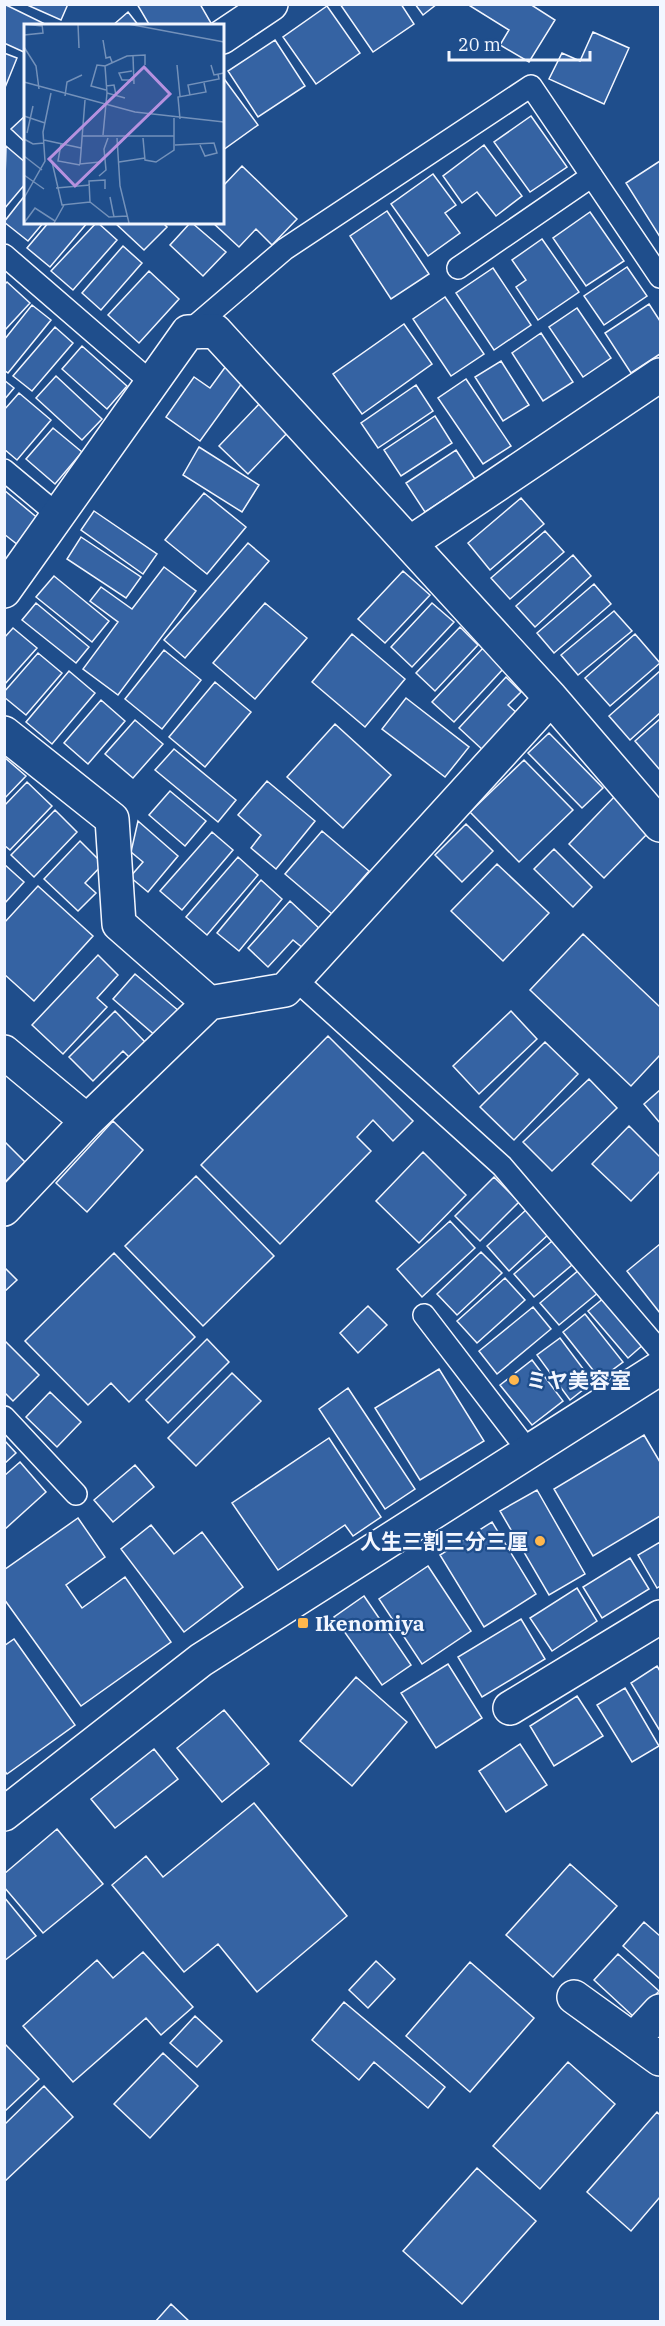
<svg xmlns="http://www.w3.org/2000/svg" width="665" height="2326" font-family="'IBM Plex Serif','Noto Sans JP',serif">
<style>
.building{fill:#3563a3;stroke:#f2f6ff;stroke-width:1.5}
.lines{fill:none;stroke-linecap:round;stroke-linejoin:round}
.lane-casing{stroke:#f2f6ff;stroke-width:24}
.street-casing{stroke:#f2f6ff;stroke-width:36}
.secondary-casing{stroke:#f2f6ff;stroke-width:36}
.lane{stroke:#1f4e8c;stroke-width:21}
.street{stroke:#1f4e8c;stroke-width:33}
.secondary{stroke:#1f4e8c;stroke-width:33}
.poi-dot{fill:#ffb74d;stroke:#1f4e8c;stroke-width:2}
.labels{text-anchor:middle;dominant-baseline:central;stroke-width:4.5;stroke-linejoin:round;paint-order:stroke}
.poi-label{font-size:21px;font-weight:bold;fill:#f2f6ff;stroke:#1f4e8c;text-anchor:start}
.inset-road{fill:none;stroke:#7391ba;stroke-width:1.5}
.view{fill:#b691df;fill-opacity:0.15;stroke:#b691df;stroke-width:3}
.inset-edge{fill:none;stroke:#f2f6ff;stroke-width:3}
</style>
<rect width="100%" height="100%" fill="#1f4e8c"/>
<path class="building" d="M4 4 45 24 26 26V53L4 43Z
M25 4H68L61 20Z
M137 4H200L211 23 207 26H150Z
M340 4H401L414 24 373 52Z
M415 4H437L423 15Z
M467 4H530L555 20 529 62 500 45 509 30Z
M327 6 360 53 316 84 283 37Z
M128 12 139 26H112Z
M593 32 629 48 604 104 549 79 562 53 580 61Z
M275 40 305 86 258 117 228 71Z
M4 53 17 58 4 90Z
M222 76 258 125 223 150 222 149Z
M26 115V143L11 129Z
M531 116 567 167 530 192 494 142Z
M484 145 522 196 496 216 477 192 462 203 443 176Z
M6 146 26 163V183L4 209Z
M660 161V237L626 183Z
M242 166 297 219 272 245 256 229 239 247 212 222H222V187Z
M433 174 456 205 445 213 460 233 428 256 391 204Z
M26 194V222H44L28 241 4 222Z
M387 211 429 274 391 299 350 236Z
M590 212 624 261 586 286 553 238Z
M49 222H88L50 267 27 248Z
M97 222 117 240 73 290 51 271Z
M114 222H162L167 227 144 250Z
M191 222 226 252 203 276 170 245Z
M542 239 579 292 538 320 516 287 526 280 512 260Z
M123 246 142 263 101 310 82 293Z
M627 267 647 296 604 325 584 296Z
M493 268 531 325 494 350 456 293Z
M149 271 179 299 139 343 108 315Z
M7 282 30 303 4 331V285Z
M445 297 484 354 451 376 413 319Z
M649 304 660 321V354L631 373 605 333Z
M32 305 51 320 8 373 4 370V340Z
M577 308 611 358 583 377 549 327Z
M404 324 432 364 362 414 333 374Z
M55 327 73 343 32 391 13 376Z
M541 333 573 382 543 401 512 353Z
M82 346 127 386 107 409 62 369Z
M501 361 529 405 503 421 475 377Z
M226 366 245 379 200 441 166 417 194 377 210 388Z
M56 376 102 419 82 440 36 398Z
M466 379 511 446 483 464 438 398Z
M4 380 14 388 4 400Z
M416 385 433 411 378 448 361 423Z
M19 393 51 420 17 460 4 449V410Z
M261 402 290 430 248 474 219 446Z
M435 416 452 443 401 476 384 450Z
M53 428 82 452 55 484 26 459Z
M199 447 259 485 242 512 183 475Z
M456 450 475 479 425 512 406 483Z
M4 490 40 520 18 545 4 534Z
M204 493 246 527 207 574 165 540Z
M521 498 544 524 490 570 468 543Z
M94 511 157 554 143 574 81 530Z
M545 531 564 552 510 599 491 578Z
M81 537 141 577 126 598 67 559Z
M248 543 269 561 185 658 164 640Z
M573 555 591 576 535 627 516 606Z
M164 567 196 591 118 695 83 669 118 622 90 601 101 587 132 609Z
M403 571 430 595 385 643 358 619Z
M54 576 109 621 92 642 36 597Z
M594 584 611 604 554 653 537 633Z
M36 603 89 647 76 663 22 620Z
M265 603 307 638 255 699 213 663Z
M432 603 454 622 412 667 391 647Z
M614 611 632 631 578 675 561 655Z
M460 627 478 645 435 691 416 673Z
M13 628 37 648 4 685V638Z
M352 634 405 679 365 727 312 682Z
M635 634 660 663 610 706 585 678Z
M483 648 504 668 454 722 432 702Z
M164 650 201 680 162 729 125 699Z
M38 653 62 673 26 715 4 697V692Z
M69 671 95 693 52 744 26 722Z
M660 671V713L630 740 609 716Z
M506 677 521 692 508 705 519 715 485 752 459 728Z
M215 682 251 712 205 767 169 737Z
M406 698 469 747 445 777 382 729Z
M101 700 125 721 88 764 64 743Z
M660 719V770L635 741Z
M135 720 163 744 133 778 105 754Z
M335 724 391 775 343 828 287 777Z
M549 733 603 788 582 808 528 753Z
M174 749 236 800 218 822 155 770Z
M4 757 26 776 4 799Z
M524 760 573 810 519 862 470 812Z
M267 781 315 821 276 869 251 848 261 835 238 815Z
M27 782 52 806 10 850 4 845V806Z
M170 791 206 821 185 846 149 815Z
M615 796 650 831 604 878 569 844Z
M55 810 77 832 34 877 11 855Z
M138 821 178 856 148 892 130 877 143 862 131 852Z
M466 824 493 851 462 882 435 855Z
M322 831 369 871 332 914 285 874Z
M212 832 233 850 182 910 160 891Z
M80 841 103 864 85 883 96 893 78 911 44 879Z
M554 849 592 887 573 907 534 869Z
M238 857 258 875 207 935 186 917Z
M4 864 24 882 4 904Z
M497 864 549 913 503 961 451 911Z
M261 880 282 899 239 951 217 933Z
M38 886 93 936 34 1001 4 974V923Z
M290 901 321 930 304 949 293 940 268 967 248 948Z
M583 934 660 1007V1055L631 1086 530 990Z
M98 955 118 975 97 998 107 1007 63 1054 32 1025Z
M135 974 179 1011 157 1037 113 999Z
M115 1011 148 1045 133 1061 123 1051 93 1081 69 1057Z
M511 1011 537 1039 479 1094 453 1066Z
M328 1036 413 1121 393 1141 373 1120 357 1137 371 1151 280 1244 201 1165Z
M545 1042 578 1074 514 1140 480 1107Z
M589 1079 617 1108 552 1171 523 1142Z
M660 1090V1123L644 1104Z
M113 1121 143 1150 87 1212 56 1183Z
M629 1126 660 1157V1171L631 1201 592 1164Z
M4 1141 25 1162 4 1183Z
M423 1152 466 1195 419 1243 376 1201Z
M196 1176 274 1256 203 1326 125 1246Z
M494 1177 519 1202 480 1241 455 1216Z
M527 1209 550 1233 509 1271 487 1246Z
M450 1221 475 1248 422 1297 397 1269Z
M552 1241 572 1265 534 1297 514 1274Z
M660 1244V1313L627 1271Z
M481 1252 502 1273 457 1315 437 1294Z
M114 1253 195 1337 129 1402 111 1383 88 1405 25 1341Z
M4 1267 17 1280 4 1292Z
M580 1269 599 1292 559 1325 540 1303Z
M505 1278 525 1300 477 1343 457 1321Z
M605 1297 644 1344 628 1358 588 1311Z
M368 1306 387 1325 358 1353 340 1333Z
M533 1307 551 1329 497 1374 479 1351Z
M585 1314 623 1362 600 1379 563 1332Z
M560 1338 593 1382 570 1400 537 1355Z
M207 1339 229 1362 168 1423 146 1400Z
M4 1340 39 1375 13 1401 4 1392Z
M532 1360 563 1401 532 1425 500 1385Z
M439 1369 484 1441 420 1480 375 1408Z
M232 1373 261 1401 196 1466 168 1438Z
M348 1388 415 1489 385 1509 319 1409Z
M50 1392 81 1422 57 1447 26 1417Z
M644 1435 660 1462V1516L593 1556 554 1489Z
M329 1438 381 1517 353 1536 345 1525 278 1570 232 1503Z
M4 1440 16 1453 4 1464Z
M20 1462 46 1492 4 1530V1476Z
M135 1465 154 1487 113 1522 94 1500Z
M537 1490 585 1574 549 1595 500 1511Z
M78 1518 105 1557 66 1585 82 1608 125 1577 171 1642 81 1706 4 1599V1570Z
M492 1522 536 1594 484 1627 440 1555Z
M151 1525 174 1554 202 1532 243 1587 184 1632 121 1549Z
M660 1542V1586L657 1588 638 1555Z
M630 1558 649 1589 602 1618 583 1587Z
M428 1566 471 1631 422 1664 379 1599Z
M577 1588 597 1621 552 1651 530 1618Z
M364 1596 411 1665 382 1685 334 1617Z
M521 1619 545 1659 482 1697 458 1657Z
M14 1639 75 1725 7 1774 4 1770V1646Z
M448 1664 482 1718 436 1748 401 1693Z
M657 1666 660 1671V1731L631 1683Z
M356 1677 407 1722 352 1786 300 1741Z
M625 1688 659 1746 632 1762 597 1705Z
M577 1696 603 1736 554 1766 530 1726Z
M224 1710 269 1764 222 1802 177 1748Z
M520 1744 547 1785 506 1812 479 1771Z
M154 1749 178 1779 115 1828 91 1799Z
M254 1803 347 1916 257 1992 218 1944 184 1972 112 1885 146 1856 163 1877Z
M57 1829 103 1884 43 1933 4 1887V1874Z
M570 1864 617 1906 553 1977 506 1935Z
M4 1897 36 1936 4 1961Z
M644 1922 660 1936V1979L623 1946Z
M143 1952 193 2007 161 2035 146 2018 73 2082 23 2026 97 1960 113 1978Z
M618 1954 659 1991 635 2018 594 1980Z
M376 1961 395 1979 368 2008 349 1990Z
M470 1962 534 2018 470 2092 406 2036Z
M344 2002 445 2087 428 2108 374 2062 359 2080 312 2040Z
M195 2016 222 2041 197 2067 170 2043Z
M4 2043 39 2079 4 2112Z
M163 2053 198 2086 150 2138 114 2104Z
M568 2062 615 2104 540 2189 493 2146Z
M44 2086 73 2117 4 2182V2125Z
M657 2112 660 2115V2197L631 2231 587 2192Z
M477 2168 536 2221 462 2304 403 2251Z
M171 2304 190 2322H155Z"/>
<g class="lines">
<defs>
<path id="lane" d="M4 255 152 383
M458 268 592 176
M188 332 285 249 531 86 660 277
M4 470 58 515
M295 979 502 1166 660 1351
M424 1315 529 1452
M4 1417 76 1494"/>
<path id="street" d="M222 37 271 4
M410 543 660 375
M4 591 188 332 215 331 551 698 660 825
M4 733 112 819 119 924 209 1003
M4 1052 87 1121
M4 1209 87 1121 209 1003 285 990 551 698
M510 1708 660 1617
M574 1997 660 2059
M634 2039 660 2011"/>
<path id="secondary" d="M4 1814 201 1660 660 1368"/>
</defs>
<use href="#lane" class="lane-casing"/>
<use href="#street" class="street-casing"/>
<use href="#secondary" class="secondary-casing"/>
<use href="#lane" class="lane"/>
<use href="#street" class="street"/>
<use href="#secondary" class="secondary"/>
</g>
<g class="poi-dot">
<circle cx="514" cy="1380" r="6"/>
<circle cx="540" cy="1541" r="6"/>
<rect x="297" y="1617" width="12" height="12" rx="3"/>
</g>
<g class="labels">
<g class="poi-label">
<text x="526" y="1380">ミヤ美容室</text>
<text x="528" y="1541" text-anchor="end">人生三割三分三厘</text>
<text x="315" y="1623">Ikenomiya</text>
</g>
</g>
<g transform="translate(24 24)">
<rect width="200" height="200" fill="#1f4e8c"/>
<path class="inset-road" d="M0 0 18 2M54 0 55 24M104 0 200 18M0 11 19 9 18 0M79 16 82 34 86 33 88 38M0 23 12 42 15 65M109 32 110 60M153 41 156 72M187 41 190 51 200 49M81 42 103 32 121 31V41M108 47 95 49 98 56H109M0 58 111 88 200 98M82 62 90 61 92 71M83 69 101 74M166 71 164 61 195 55 194 50M41 72 43 58 58 51M61 76 56 140 76 138M0 92 21 99M156 95 154 73 182 68 180 59M3 109 9 82M79 111 83 69 81 42 73 41 67 62 82 66M58 112H150M93 114 96 162 105 199M119 114 121 136 132 138 150 126V94M0 115 9 120 20 119M20 116 57 124M37 120 34 137 56 141M151 121 190 119 193 129 181 132 176 121M0 132 18 146M28 138 38 181 66 178 85 193 103 192M95 138 121 134M0 151 20 165M75 152 82 146 80 125 84 114M32 164 66 161M86 173 90 193M0 174 21 137 19 108 27 69M66 178 65 157 81 156V165M0 199 11 184 31 197M30 199 40 181"/>
<path class="view" d="M120 43 146 70 51 162 25 135Z"/>
<rect width="200" height="200" class="inset-edge"/>
</g>
<rect width="665" height="2326" fill="none" stroke="#f2f6ff" stroke-width="12"/>
<path d="M449 51v9h141v-9" fill="none" stroke="#f2f6ff" stroke-width="3"/>
<text x="458" y="51" font-size="18" fill="#f2f6ff" stroke="#1f4e8c" stroke-width="4.5" paint-order="stroke">20 m</text>
</svg>
